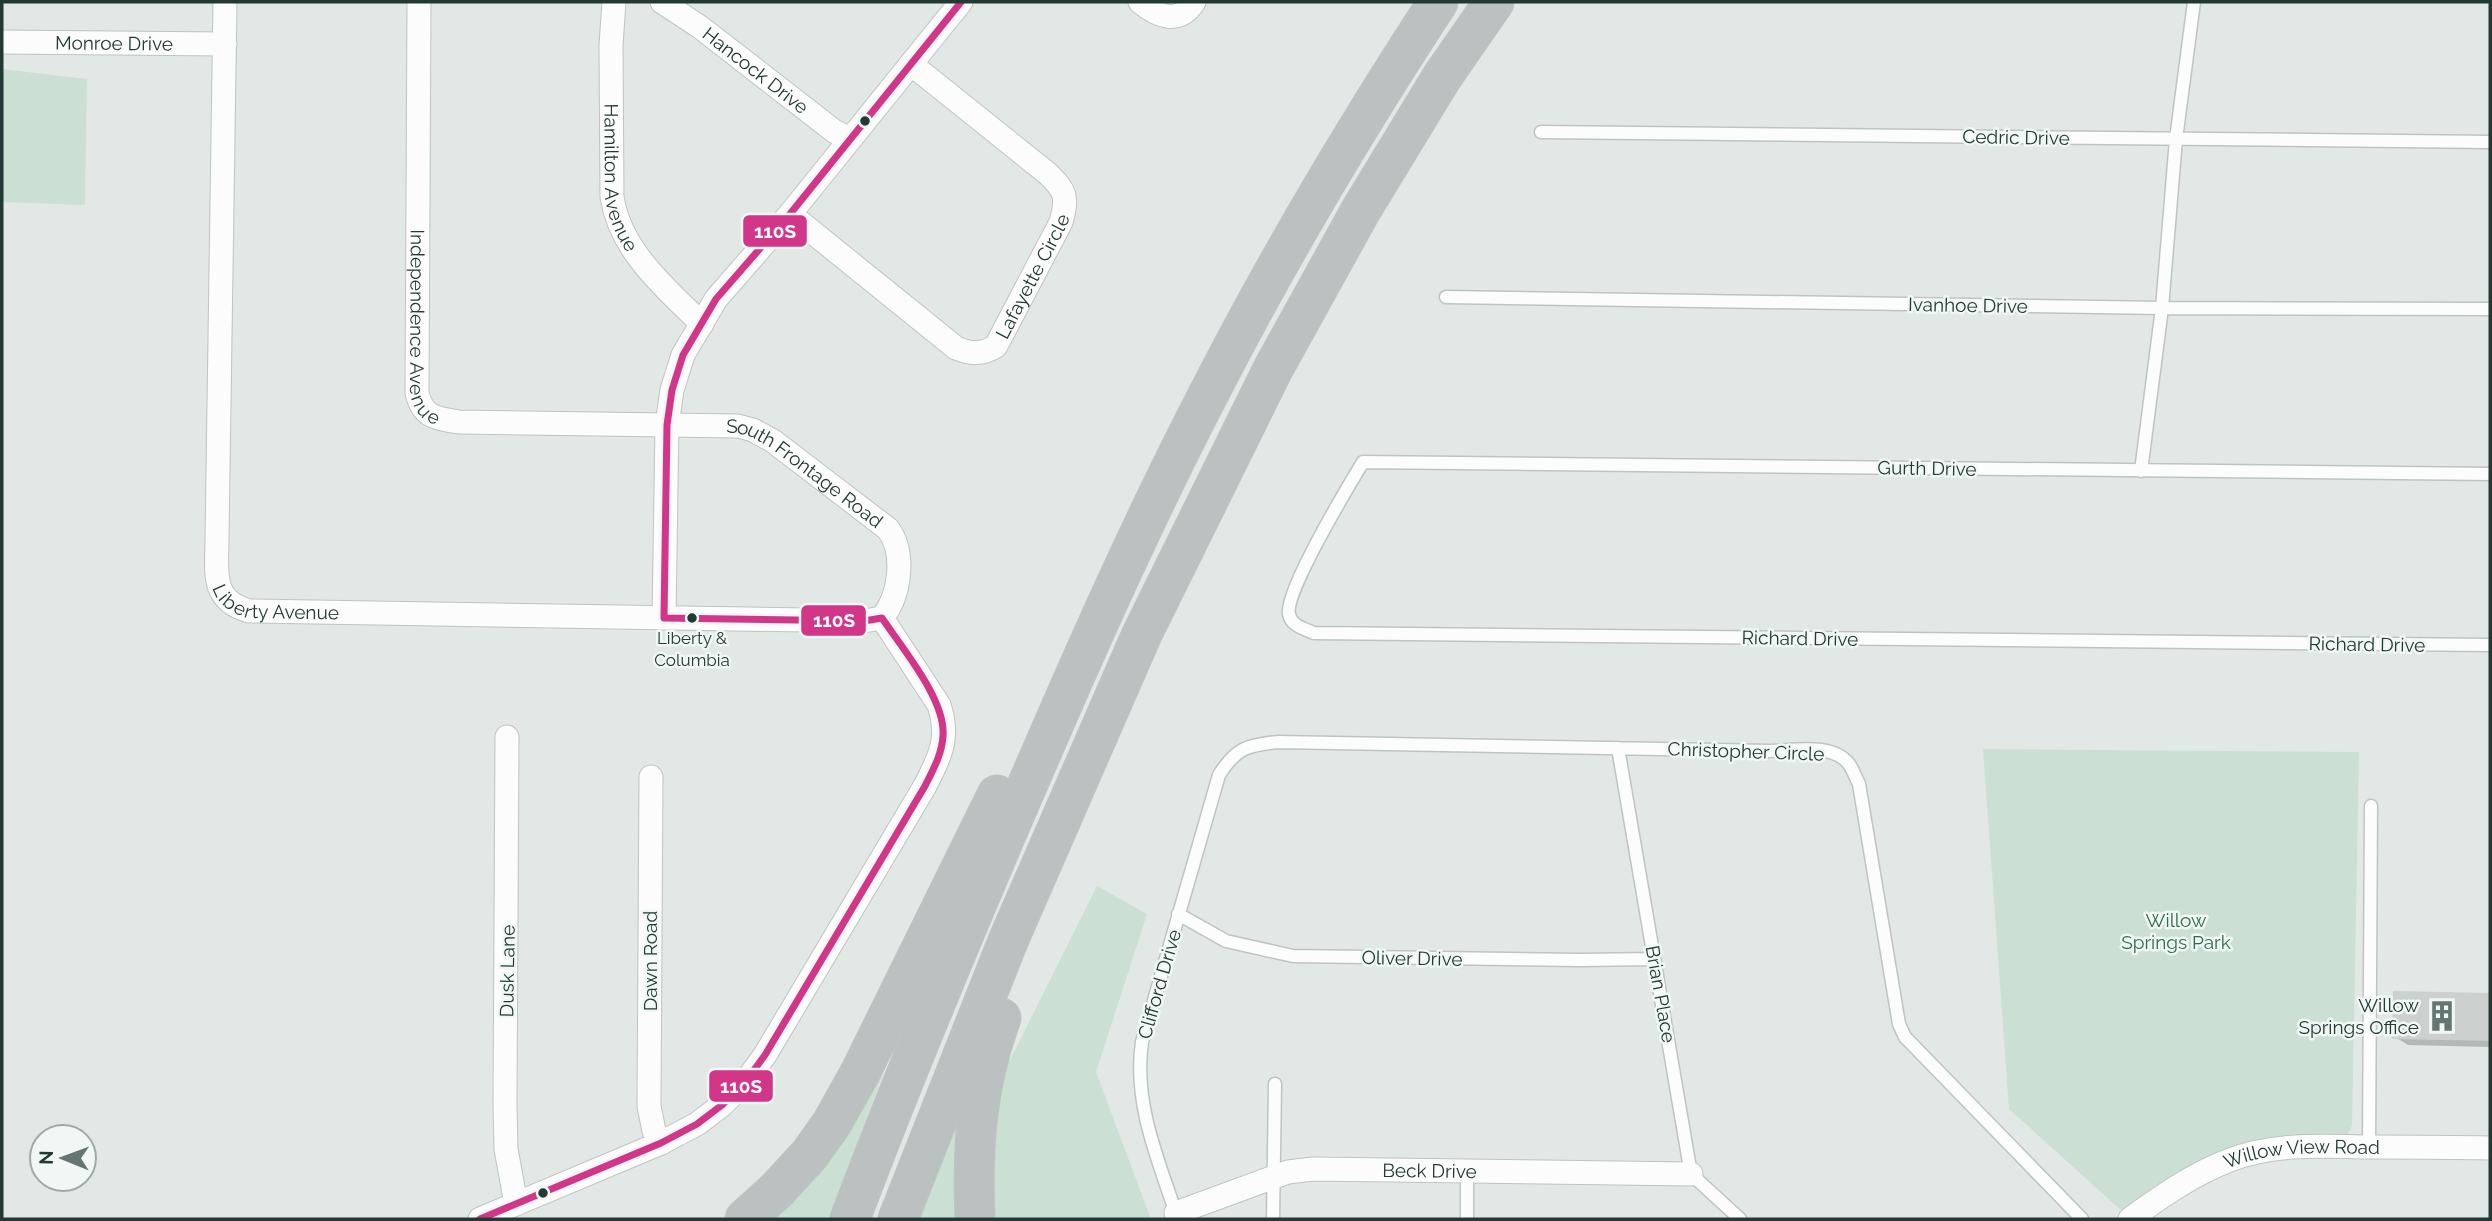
<svg xmlns="http://www.w3.org/2000/svg" width="2492" height="1221" font-family="Raleway,sans-serif">
<style>
.green{fill:#cbe0d3}
.shadow{fill:#0003}
.building{fill:#ccd1cf;stroke:#cbd1ce;stroke-width:2}
.lines{fill:none;stroke-linecap:round;stroke-linejoin:round}
.service-casing{stroke:#bfc4c2;stroke-width:15}
.minor-casing{stroke:#bfc4c2;stroke-width:25}
.motorway-casing{stroke:#bcc4c1;stroke-width:41}
.service{stroke:#fbfcfb;stroke-width:12}
.minor{stroke:#fbfcfb;stroke-width:23}
.motorway{stroke:#bac1c0;stroke-width:38}
.bus-1-casing{stroke:#f0f7f4;stroke-width:12}
.bus-1{stroke:#d23689;stroke-width:7}
.bus-dot{fill:#223934;stroke:#f0f7f4;stroke-width:2.5}
.labels{text-anchor:middle;dominant-baseline:central;stroke-width:5;stroke-linejoin:round;paint-order:stroke}
.bus-label{font-size:17px;fill:#223934;stroke:#f0f7f4}
.street-label{font-size:19px;fill:#223934;stroke:#f0f7f4}
.park-label{font-size:19px;fill:#2e6d4b;stroke:#f0f7f4}
.poi-label{font-size:19px;fill:#223934;stroke:#f0f7f4;text-anchor:end}
.line-badge{stroke:#f0f7f4;stroke-width:2.5}
.badge-label{font-size:19px;text-anchor:middle;font-weight:bold;fill:#fff}
</style>
<rect width="100%" height="100%" fill="#e2e8e5"/>
<path class="green" d="M2 69 87 79 85 205 2 202Z
M1983 749 2359 752 2352 1126 2347 1135 2336 1139 2275 1141 2124 1213 2009 1109Z
M1097 886 1147 914 1096 1072 1151 1219H990L991 1098Z
M907 1010 829 1219H760Z
M963 1101V1219H919Z"/>
<path class="shadow" d="M2395 994 2490 995V1047L2408 1045 2395 1037Z"/>
<path class="building" d="M2394 992 2490 994V1040L2393 1038Z"/>
<g class="lines">
<defs>
<path id="service" d="M1541 132 2490 142
M1446 297 2162 308 2490 309
M2141 471 2162 308 2176 139 2194 2
M2490 474 1363 462C1349 485 1284 593 1289 614 1291 626 1305 629 1314 633L2490 645
M1618 748 1691 1174 1740 1219
M1178 914 1226 941 1293 956 1580 960 1654 959
M2369 1147 2371 806
M1177 1216C1158 1160 1133 1102 1142 1042L1219 775C1236 748 1247 745 1278 742L1769 751C1793 751 1832 742 1849 764 1853 770 1856 778 1859 784L1899 1024 1905 1037 2082 1219
M1273 1219 1275 1084
M1467 1219V1172"/>
<g id="minor">
<path id="s1" d="M225 2 217 539C217 572 210 600 249 611L864 621 882 618"/>
<path id="s2" d="M419 2 417 393C423 418 436 418 459 422L738 426 753 430 773 441 888 529C906 553 900 596 882 618"/>
<path id="s3" d="M614 2 611 45 612 197C620 250 665 288 702 324"/>
<path id="s4" d="M662 2 700 27 834 131 849 139"/>
<path d="M1140 2C1158 17 1179 25 1194 2"/>
<path id="s5" d="M2 42 225 44"/>
<path id="s6" d="M790 214 956 348C970 354 982 355 996 346L1061 222C1068 197 1066 191 1047 173L911 64"/>
<path d="M664 618 667 425 672 390 683 355 716 299 790 214 961 2"/>
<path d="M507 737 505 1105 506 1149 516 1204"/>
<path d="M651 777 649 1106 654 1131 661 1143"/>
<path id="s7" d="M1176 1213 1288 1172 1313 1169 1691 1174"/>
<path d="M480 1219 661 1143 697 1124 722 1105 746 1081 765 1055 925 786C940 757 950 738 939 705L882 618"/>
<path id="s8" d="M2130 1219C2162 1196 2193 1174 2230 1160 2274 1143 2322 1146 2368 1147 2408 1147 2449 1147 2490 1148"/>
</g>
<path id="motorway" d="M745 1219 777 1190 810 1154 832 1123 860 1073 997 795
M850 1219C901 1083 957 949 1014 816 1075 674 1137 532 1208 395 1277 260 1355 129 1438 2
M898 1219 1008 941 1142 634 1273 369 1361 210 1442 77 1494 2
M975 1219C972 1148 976 1086 1001 1018"/>
</defs>
<use href="#service" class="service-casing"/>
<use href="#minor" class="minor-casing"/>
<use href="#motorway" class="motorway-casing"/>
<use href="#service" class="service"/>
<use href="#minor" class="minor"/>
<use href="#motorway" class="motorway"/>
<defs>
<path id="bus-1" d="M480 1219 661 1143 697 1124 722 1105 746 1081 765 1055 925 786C933 770 942 754 943 736 946 700 902 648 882 618L864 621 664 618 667 425 672 390 683 355 716 299 790 214 961 2"/>
</defs>
<use href="#bus-1" class="bus-1-casing"/>
<use href="#bus-1" class="bus-1"/>
</g>
<defs>
<symbol id="building-bare" viewBox="-9 -9 18 18"><path d="M-4-6H4V6H1V3H-1V6H-4ZM-2.5-4.3h1.7v1.8h-1.7ZM.8-4.3h1.7v1.8H.8ZM-2.5-1h1.7V.8h-1.7ZM.8-1h1.7V.8H.8Z" fill="#657672" stroke="#f0f7f4" stroke-width="2.5" paint-order="stroke"/></symbol>
</defs>
<g fill-rule="evenodd">
<use href="#building-bare" x="2420" y="994" width="44" height="44"/>
</g>
<g class="bus-dot">
<circle cx="865" cy="121" r="6"/>
<circle cx="692" cy="618" r="6"/>
<circle cx="543" cy="1193" r="6"/>
</g>
<g class="labels">
<g class="bus-label">
<text x="692" y="638">Liberty &amp;<tspan x="692" dy="22">Columbia</tspan></text>
</g>
<g class="street-label">
<text stroke="none"><textPath href="#s5" startOffset="112">Monroe Drive</textPath></text>
<text stroke="none"><textPath href="#s4" startOffset="116">Hancock Drive</textPath></text>
<text transform="translate(2016 137) rotate(1)">Cedric Drive</text>
<text stroke="none"><textPath href="#s3" startOffset="177">Hamilton Avenue</textPath></text>
<text stroke="none"><textPath href="#s6" startOffset="334">Lafayette Circle</textPath></text>
<text transform="translate(1968 305) rotate(1)">Ivanhoe Drive</text>
<text stroke="none"><textPath href="#s2" startOffset="327">Independence Avenue</textPath></text>
<text transform="translate(1927 468) rotate(1)">Gurth Drive</text>
<text stroke="none"><textPath href="#s2" startOffset="807">South Frontage Road</textPath></text>
<text stroke="none"><textPath href="#s1" startOffset="649">Liberty Avenue</textPath></text>
<text transform="translate(1800 638) rotate(1)">Richard Drive</text>
<text transform="translate(2367 644) rotate(1)">Richard Drive</text>
<text transform="translate(1746 751) rotate(2)">Christopher Circle</text>
<text transform="translate(1412 958) rotate(1)">Oliver Drive</text>
<text transform="translate(650 961) rotate(-90)">Dawn Road</text>
<text transform="translate(507 971) rotate(-89)">Dusk Lane</text>
<text transform="translate(1159 984) rotate(-74)">Clifford Drive</text>
<text transform="translate(1661 994) rotate(80)">Brian Place</text>
<text stroke="none"><textPath href="#s8" startOffset="189">Willow View Road</textPath></text>
<text stroke="none"><textPath href="#s7" startOffset="261">Beck Drive</textPath></text>
</g>
<g class="park-label">
<text x="2176" y="920">Willow<tspan x="2176" dy="22">Springs Park</tspan></text>
</g>
<g class="poi-label">
<text x="2419" y="1005">Willow<tspan x="2419" dy="22">Springs Office</tspan></text>
</g>
</g>
<g class="line-badge">
<rect x="742" y="214" width="66" height="34" rx="7" fill="#d23689"/>
<rect x="800" y="604" width="67" height="33" rx="7" fill="#d23689"/>
<rect x="708" y="1069" width="66" height="34" rx="7" fill="#d23689"/>
</g>
<g class="badge-label">
<text x="775" y="238">110S</text>
<text x="834" y="627">110S</text>
<text x="741" y="1093">110S</text>
</g>
<rect width="2492" height="1221" fill="none" stroke="#223934" stroke-width="7"/>
<g transform="translate(63 1158) rotate(271)"><circle r="33" fill="#f0f7f4" stroke="#9eaba7" stroke-width="2"/>
<path d="M0-5L12 26L0 18L-12 26Z" fill="#657672"/>
<text y="-10" font-size="19" font-weight="bold" text-anchor="middle" fill="#223934">N</text>
</g>
</svg>
